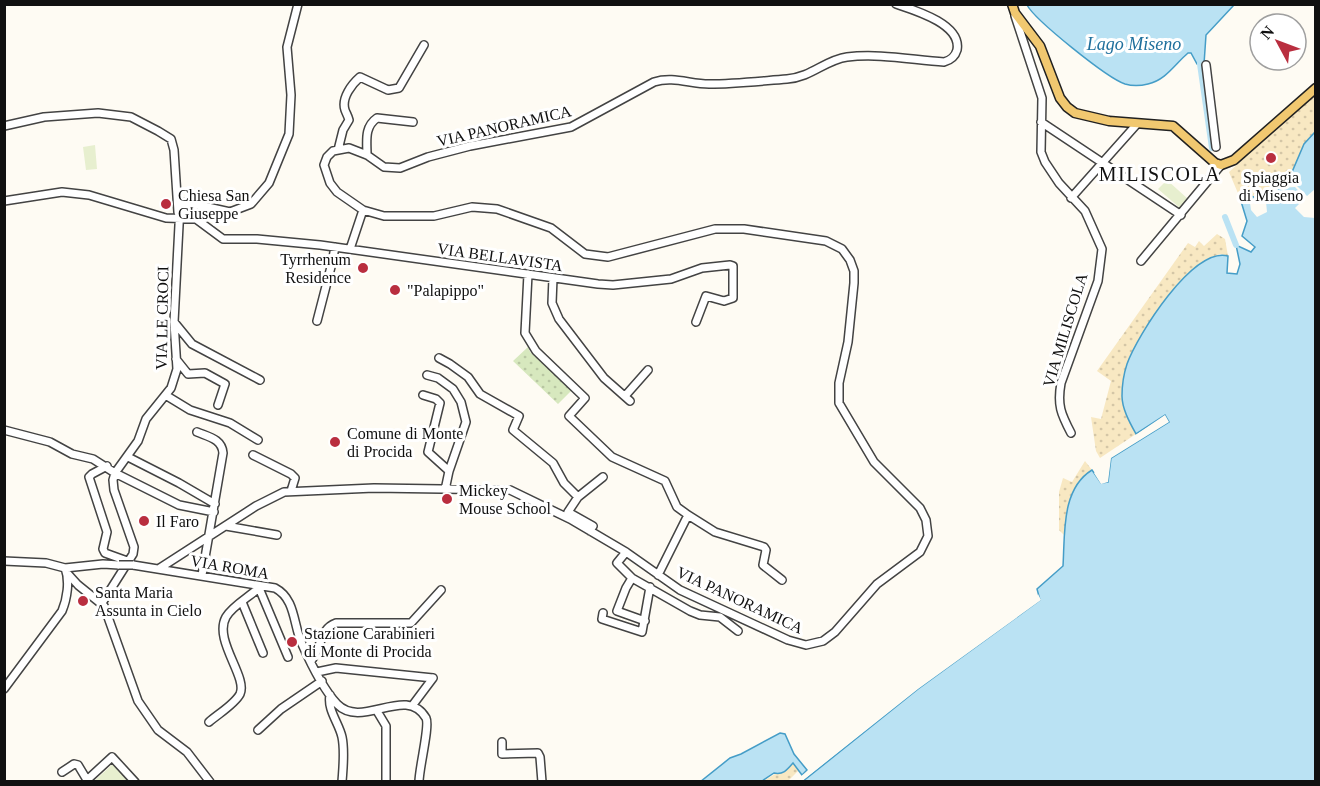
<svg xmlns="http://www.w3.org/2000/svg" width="1320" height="786" font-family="'Times New Roman',serif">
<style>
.sand{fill:url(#sand-dots)}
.park{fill:url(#park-dots)}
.pitch{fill:#e7efcf}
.water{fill:#bae2f3;stroke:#459dc7;stroke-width:1.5}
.pier{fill:#fefbf3}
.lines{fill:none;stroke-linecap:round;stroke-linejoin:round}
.canal{stroke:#bae2f3;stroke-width:6}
.minor-casing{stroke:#434343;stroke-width:10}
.major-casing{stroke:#212121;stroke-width:11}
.minor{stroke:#fff;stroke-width:7}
.major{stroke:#f1c870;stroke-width:8}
.minor-bridge-casing{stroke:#434343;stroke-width:10;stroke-linecap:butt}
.minor-bridge{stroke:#fff;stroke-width:7}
.poi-dot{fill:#b92e3f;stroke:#fff;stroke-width:2}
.labels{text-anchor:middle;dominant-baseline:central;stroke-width:6;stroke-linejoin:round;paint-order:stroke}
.street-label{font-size:16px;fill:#101010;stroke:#fff}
.poi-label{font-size:16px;fill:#101010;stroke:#fff;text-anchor:start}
.water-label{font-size:18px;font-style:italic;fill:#1e6f9c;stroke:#fff}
.quarter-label{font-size:20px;letter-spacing:1.5px;fill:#101010;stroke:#fff}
</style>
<defs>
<pattern id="sand-dots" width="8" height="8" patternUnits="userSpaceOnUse" patternTransform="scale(1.5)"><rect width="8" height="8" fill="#f8e8c2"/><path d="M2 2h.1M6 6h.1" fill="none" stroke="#d4c6a6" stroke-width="1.8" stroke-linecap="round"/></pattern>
<pattern id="park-dots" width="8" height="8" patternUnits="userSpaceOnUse" patternTransform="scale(1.5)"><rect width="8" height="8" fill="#d7e8be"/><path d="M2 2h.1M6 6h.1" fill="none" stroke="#b8c6a2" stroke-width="1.8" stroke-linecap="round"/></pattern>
</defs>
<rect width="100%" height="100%" fill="#fefbf3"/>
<path class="sand" d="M1315 94V132L1304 144 1289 179 1265 202 1251 196 1240 198 1229 172Z
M1217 234 1225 239 1228 256 1220 254 1204 260 1143 332 1127 365 1122 397 1128 419 1136 434 1100 458 1096 451 1091 417 1101 419 1111 381 1097 371 1188 243 1195 247 1199 241 1204 246Z
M1085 461 1092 470C1071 484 1067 512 1065 536L1059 530V492L1063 478 1072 482Z
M793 763 799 770 788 781 762 782Z"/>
<path class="park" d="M528 347 530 352 572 390 558 404 513 361Z"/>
<path class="pitch" d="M95 145 97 169 86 170 83 147Z
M1167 180 1188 199 1180 208 1158 189Z
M114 763 132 782H93Z"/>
<path class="water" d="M1027 5H1234L1206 35 1204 64H1197L1191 53H1188C1175 64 1166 80 1148 84 1140 86 1132 86 1125 84 1107 78 1035 20 1027 5Z
M1315 132V781L802 782 918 689 1040 600 1037 589 1063 566C1065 534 1061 489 1092 470L1101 483 1108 482 1111 458 1169 422 1165 415 1136 434C1130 423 1122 409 1122 396 1122 387 1124 373 1127 364 1137 336 1193 246 1228 256L1227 273 1237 274 1240 264 1236 245 1251 252 1255 247 1242 236 1247 221 1240 198 1251 196 1265 201 1289 179 1304 144Z
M780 733 785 734 794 754 807 770 802 775 793 763C787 770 783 775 774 773L762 781 700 782 730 758 741 754Z"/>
<path class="pier" d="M1286 177 1291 180 1307 196 1315 189V218L1304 217 1295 208 1305 198 1295 187 1279 188 1266 202 1267 212 1257 217 1251 210 1250 203 1261 197 1264 198Z
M1165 415 1169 422 1111 458 1108 482 1101 484 1094 473 1096 471 1102 480H1105L1109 456 1165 421 1164 419 1138 437 1134 436Z
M1038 594 1041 600 918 689 802 781 799 782 801 778 800 777 810 769V771L916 687 1033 603 1037 599Z"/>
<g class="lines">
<path class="canal" d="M1200 64 1212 148
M1225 217 1236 245"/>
<defs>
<path id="minor" d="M1015 16 1042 98 1041 152 1045 162 1059 183 1085 211 1102 249 1098 281 1061 383C1057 405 1061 414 1071 433
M1206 65 1216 147
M1041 122 1181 215
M4 126 44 117 98 113 131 117 158 131 171 139 174 150 178 212
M338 150 343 130 349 120C348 116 346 113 345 110 341 98 352 84 360 77L388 90 399 88 424 45
M367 155C367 141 364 127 377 118L413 122
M1071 198 1137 124
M4 201 62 192 89 195 166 218 196 219 223 239H257L320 245 598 284 613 285 671 279 702 268 730 265 733 266V298L724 301 706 296 696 322
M350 249 363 210
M1141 261 1221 165
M528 274 525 333 536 351 585 398 569 416 612 457 665 481 677 507 688 515 715 532 764 547 766 550 763 565 782 580
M553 278 552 303 559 319 604 378 630 401
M317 321 332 263 335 247
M174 322 192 344 260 380
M439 358 450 364 468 377 480 394 519 416 513 430 553 463 564 483 578 497 568 512 593 526 590 531
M176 359 188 374 205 373 225 384 218 405
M427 375 438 378 453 389 461 402 466 422 449 471 445 490
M423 395 436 399 440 403 428 452 449 471
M167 396 190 410 230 423 258 440
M625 396 648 370
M4 430 50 442 72 454 93 459 115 473 179 505 214 512
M197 432C209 437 222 439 223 453L202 575
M253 455 291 474 295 478 291 491
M128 457 179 483 215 504
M107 466 92 474 89 477 107 532 103 549 105 553 130 562
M578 497 603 477
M226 526 277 535
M626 552 617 563 632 578 690 611 700 615 720 617 738 631
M4 561 46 563 65 568 103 564 119 565
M133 565 275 588C296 599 293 625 302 644 310 662 324 690 337 704 362 730 406 684 426 718 430 726 419 768 419 782
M160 568 256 506 284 492 374 488 510 490 570 519 626 552 680 590 788 640 806 645 823 641 835 632 877 584 920 552 928 536 926 520 920 508 874 462 839 403V383L848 342 854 283V271L850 260 842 249 826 241 744 229H715L608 257 585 254 551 228 497 209 472 207 434 216H384L363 210 337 192 330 183 324 165 327 157 333 151 349 148 367 155 384 167 400 168 428 157 470 146 571 127 654 82C673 76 690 84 709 84 735 84 761 81 787 79 812 77 825 60 847 57 879 53 913 60 944 62 951 60 955 57 957 50 962 24 914 10 896 4
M68 574 78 585 104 606 138 701 158 730 187 752 210 782
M658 575 688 515
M632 578 626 588 617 611 645 621
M259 588 288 657
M242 602 263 653
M102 603 133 554 134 547 114 490 113 480 115 473 138 441 146 419 171 388 177 369 174 322 180 206 185 202 230 212 251 204 269 183 289 134 291 95 287 47 298 4
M603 613 602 619 642 632 650 587
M311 661C322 648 319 629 336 623H411L441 590
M317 672 336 668 433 678
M4 689 62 611C67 599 70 581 65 568
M330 695C327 710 339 723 342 737 345 751 343 767 342 782
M412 706 433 678
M377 711 386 726V782
M209 722C218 714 235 704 240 694 248 677 213 640 226 617 233 605 251 596 261 586
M258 730 281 709 322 681
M502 742V754L538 753 540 757 542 782
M62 772 74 764 78 765 87 780 112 757 135 782"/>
<path id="major" d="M1012 4 1015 13 1040 46 1060 98 1067 107 1075 113 1109 121 1173 126 1215 163 1221 165 1234 160 1316 88"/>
</defs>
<use href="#minor" class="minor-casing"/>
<use href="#major" class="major-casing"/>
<use href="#minor" class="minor"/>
<use href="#major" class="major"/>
<defs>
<path id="minor-bridge" d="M119 565H133"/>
</defs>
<use href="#minor-bridge" class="minor-bridge-casing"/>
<use href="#minor-bridge" class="minor-bridge"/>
</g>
<g class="poi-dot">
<circle cx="1271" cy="158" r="6"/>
<circle cx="166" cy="204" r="6"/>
<circle cx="363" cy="268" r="6"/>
<circle cx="395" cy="290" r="6"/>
<circle cx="335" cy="442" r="6"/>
<circle cx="447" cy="499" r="6"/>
<circle cx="144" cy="521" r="6"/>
<circle cx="83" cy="601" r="6"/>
<circle cx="292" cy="642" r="6"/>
</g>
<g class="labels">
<g class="street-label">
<text transform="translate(504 126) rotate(-13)">VIA PANORAMICA</text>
<text transform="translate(500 257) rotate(8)">VIA BELLAVISTA</text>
<text transform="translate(162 318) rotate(-89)">VIA LE CROCI</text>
<text transform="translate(1065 330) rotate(-73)">VIA MILISCOLA</text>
<text transform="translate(230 567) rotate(10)">VIA ROMA</text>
<text transform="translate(740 600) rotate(25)">VIA PANORAMICA</text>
</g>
<g class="poi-label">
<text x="1271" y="177" text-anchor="middle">Spiaggia<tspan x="1271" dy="18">di Miseno</tspan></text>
<text x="178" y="195">Chiesa San<tspan x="178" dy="18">Giuseppe</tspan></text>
<text x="351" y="259" text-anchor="end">Tyrrhenum<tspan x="351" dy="18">Residence</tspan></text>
<text x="407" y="290">"Palapippo"</text>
<text x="347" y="433">Comune di Monte<tspan x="347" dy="18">di Procida</tspan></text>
<text x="459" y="490">Mickey<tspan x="459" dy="18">Mouse School</tspan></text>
<text x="156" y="521">Il Faro</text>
<text x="95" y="592">Santa Maria<tspan x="95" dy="18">Assunta in Cielo</tspan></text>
<text x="304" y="633">Stazione Carabinieri<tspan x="304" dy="18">di Monte di Procida</tspan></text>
</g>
<g class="water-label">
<text x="1134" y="44">Lago Miseno</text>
</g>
<g class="quarter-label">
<text x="1160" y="174">MILISCOLA</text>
</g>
</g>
<rect width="1320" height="786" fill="none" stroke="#101010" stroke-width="12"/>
<g transform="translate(1278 42) rotate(311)"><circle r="28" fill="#ffffff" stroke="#9f9f9f" stroke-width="1.5"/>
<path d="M0-4.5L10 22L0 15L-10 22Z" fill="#b92e3f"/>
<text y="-9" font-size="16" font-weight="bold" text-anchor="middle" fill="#101010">N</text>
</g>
</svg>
